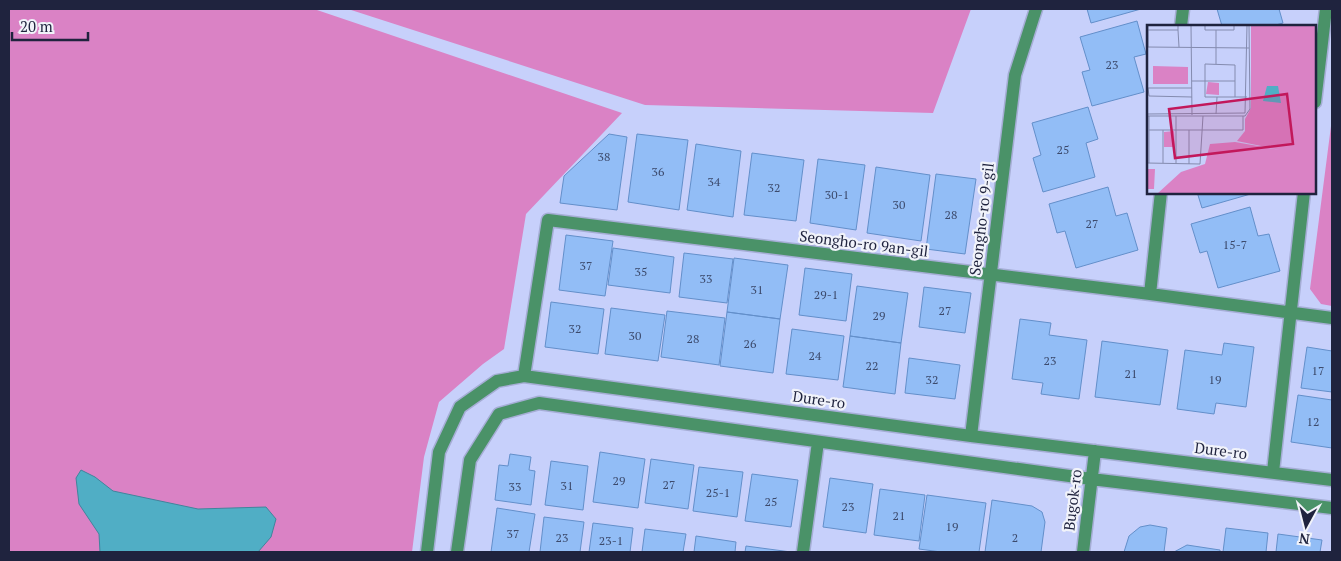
<svg xmlns="http://www.w3.org/2000/svg" width="1341" height="561" font-family="'PT Serif',serif">
<style>
.green{fill:#da82c5}
.water{fill:#50aec5;stroke:#41849c}
.building{fill:#92bdf6;stroke:#638fca}
.lines{fill:none;stroke-linecap:round;stroke-linejoin:round}
.minor-casing{stroke:#a5add5;stroke-width:15}
.minor{stroke:#4a9268;stroke-width:12}
.labels{text-anchor:middle;dominant-baseline:central;stroke-width:4.5;stroke-linejoin:round;paint-order:stroke}
.number-label{font-size:12px;fill:#3c4a6c}
.street-label{font-size:15px;fill:#1f233e;stroke:#f1f3fa}
.inset-road{fill:none;stroke:#848baf;stroke-width:1}
.view{fill:#c2185b;fill-opacity:0.15;stroke:#c2185b;stroke-width:2.5}
.inset-edge{fill:none;stroke:#1f233e;stroke-width:2.5}
</style>
<rect width="100%" height="100%" fill="#c7d0fb"/>
<path class="green" d="M9 9H314L622 113 526 214 504 349 483 364 439 402 424 457 412 552H9Z
M348 9H971L933 113 645 105Z
M1331 126H1332V306L1321 304 1310 289Z"/>
<path class="water" d="M81 470 95 477 113 491 198 509 266 507 276 519 271 537 258 552H100L99 534 79 504 76 478Z"/>
<path class="building" d="M1087 9H1141L1091 23Z
M1217 9H1279L1283 23 1272 26H1222Z
M1137 21 1146 54 1134 57 1144 92 1092 106 1082 72 1090 70 1080 37Z
M1088 107 1098 139 1086 143 1095 177 1043 192 1033 158 1041 155 1032 123Z
M609 134 627 137 617 210 560 203 564 176Z
M637 134 688 140 679 210 628 202Z
M696 144 741 151 733 217 687 210Z
M752 153 804 160 796 221 744 215Z
M818 159 865 165 856 230 810 223Z
M876 167 930 175 921 241 867 233Z
M936 174 976 179 965 254 926 249Z
M1108 187 1116 216 1127 213 1138 250 1076 268 1065 231 1057 233 1049 204Z
M1197 192H1254V193L1202 208Z
M1250 207 1258 236 1269 234 1280 271 1218 288 1207 251 1200 253 1191 224Z
M566 235 613 241 605 296 559 290Z
M613 248 674 257 670 293 608 285Z
M684 253 733 259 727 303 679 297Z
M734 258 788 265 780 319 727 312Z
M805 268 852 274 846 321 799 315Z
M857 286 908 293 901 343 850 336Z
M924 287 971 293 965 333 919 327Z
M551 302 604 309 598 354 545 347Z
M611 308 665 315 658 361 605 354Z
M667 311 725 318 719 365 661 357Z
M727 312 780 319 773 373 720 366Z
M1020 319 1051 323 1049 335 1087 340 1079 399 1041 394 1043 383 1012 379Z
M792 329 844 336 838 380 786 374Z
M850 336 901 343 895 394 843 387Z
M1102 341 1168 350 1160 405 1095 397Z
M1224 343 1254 347 1246 407 1216 403 1214 414 1177 409 1185 350 1222 355Z
M1307 347 1332 351V392L1301 388Z
M909 358 960 365 955 399 905 393Z
M1298 395 1332 400V448L1291 442Z
M600 452 645 459 638 508 593 502Z
M510 454 531 457 529 470 535 471 531 505 495 500 499 465 508 466Z
M651 459 694 465 688 509 645 503Z
M551 461 588 466 583 510 545 505Z
M699 467 743 472 737 517 693 511Z
M752 474 798 480 791 527 745 521Z
M830 478 873 484 866 533 823 527Z
M880 489 925 495 919 541 874 535Z
M927 495 986 503 979 552H941L919 549Z
M992 500 1032 506 1042 512 1045 522 1041 552H985Z
M497 508 535 514 529 552H491Z
M544 517 584 522 580 552H540Z
M593 523 633 528 630 552H589Z
M1150 525 1167 528 1164 552H1124L1129 536 1140 527Z
M1226 528 1268 533 1266 552H1223Z
M645 529 686 534 683 552H642Z
M1278 534 1322 540 1320 552H1276Z
M696 536 736 542 735 552H694Z
M1187 545 1220 550V552H1174Z
M746 546 791 552H745Z"/>
<g class="lines">
<defs>
<path id="minor" d="M1181 26 1183 9
M1315 102 1326 9
M1150 294 1161 192
M524 376 548 220 1150 294 1332 318
M971 436 1015 75 1036 9
M1273 472 1304 192
M427 552 439 452 460 407 497 381 524 376 971 436 1332 480
M457 552 470 460 499 414 539 403 1091 479 1332 508
M803 552 818 442
M1083 552 1095 451"/>
</defs>
<use href="#minor" class="minor-casing"/>
<use href="#minor" class="minor"/>
</g>
<g class="labels">
<g class="number-label">
<text x="1112" y="64">23</text>
<text x="1063" y="149">25</text>
<text x="604" y="156">38</text>
<text x="658" y="171">36</text>
<text x="714" y="181">34</text>
<text x="774" y="187">32</text>
<text x="837" y="194">30-1</text>
<text x="899" y="204">30</text>
<text x="951" y="214">28</text>
<text x="1092" y="223">27</text>
<text x="1235" y="244">15-7</text>
<text x="586" y="265">37</text>
<text x="641" y="271">35</text>
<text x="706" y="278">33</text>
<text x="757" y="289">31</text>
<text x="826" y="294">29-1</text>
<text x="945" y="310">27</text>
<text x="879" y="315">29</text>
<text x="575" y="328">32</text>
<text x="635" y="335">30</text>
<text x="693" y="338">28</text>
<text x="750" y="343">26</text>
<text x="815" y="355">24</text>
<text x="1050" y="360">23</text>
<text x="872" y="365">22</text>
<text x="1318" y="370">17</text>
<text x="1131" y="373">21</text>
<text x="932" y="379">32</text>
<text x="1215" y="379">19</text>
<text x="1313" y="421">12</text>
<text x="619" y="480">29</text>
<text x="669" y="484">27</text>
<text x="567" y="485">31</text>
<text x="515" y="486">33</text>
<text x="718" y="492">25-1</text>
<text x="771" y="501">25</text>
<text x="848" y="506">23</text>
<text x="899" y="515">21</text>
<text x="952" y="526">19</text>
<text x="513" y="533">37</text>
<text x="562" y="537">23</text>
<text x="1015" y="537">2</text>
<text x="611" y="540">23-1</text>
</g>
<g class="street-label">
<text transform="translate(981 219) rotate(-83)">Seongho-ro 9-gil</text>
<text transform="translate(864 243) rotate(7)">Seongho-ro 9an-gil</text>
<text transform="translate(819 399) rotate(8)">Dure-ro</text>
<text transform="translate(1221 450) rotate(7)">Dure-ro</text>
<text transform="translate(1072 500) rotate(-83)">Bugok-ro</text>
</g>
</g>
<g transform="translate(1147 25)">
<rect width="169" height="169" fill="#c7d0fb"/>
<path d="M104 0H169V168H11L34 147 58 139 63 119 88 117 133 125 90 116 98 106V94L104 83ZM6 41 41 42V59H6ZM61 57 72 58V70L59 69ZM27 106 28 122H17V107ZM0 144H8L7 164H0Z" fill="#da82c5"/>
<path d="M120 61H131L134 78 116 76Z" fill="#50aec5"/>
<path class="inset-road" d="M1 0V22M44 0 45 90M58 0V5H87V0M1 5H31V0M31 5 32 22M0 22 102 23M69 39V5M45 56H88M0 63H45M1 63 2 71 45 72M88 72V40L58 39V72H100M0 89 98 88 100 0M69 89 70 72M0 91H98L103 84 102 0M2 91V138M29 91V139M2 105H96V91M42 105V139M0 138 53 139 56 91M16 138V105"/>
<path class="view" d="M140 69 146 119 28 133 22 84Z"/>
<rect width="169" height="169" class="inset-edge"/>
</g>
<rect width="1341" height="561" fill="none" stroke="#1f233e" stroke-width="20"/>
<g transform="translate(1306 526) rotate(187)" stroke="#f1f3fa" stroke-width="4" paint-order="stroke">
<path d="M0-4L9 19L0 12L-9 19Z" fill="#1f233e"/>
<text y="-8" font-size="14" font-weight="bold" text-anchor="middle" fill="#1f233e">N</text>
</g>
<path d="M12 32v8h76v-8" fill="none" stroke="#1f233e" stroke-width="2.5"/>
<text x="20" y="32" font-size="15" fill="#1f233e" stroke="#f1f3fa" stroke-width="4" paint-order="stroke">20 m</text>
</svg>
